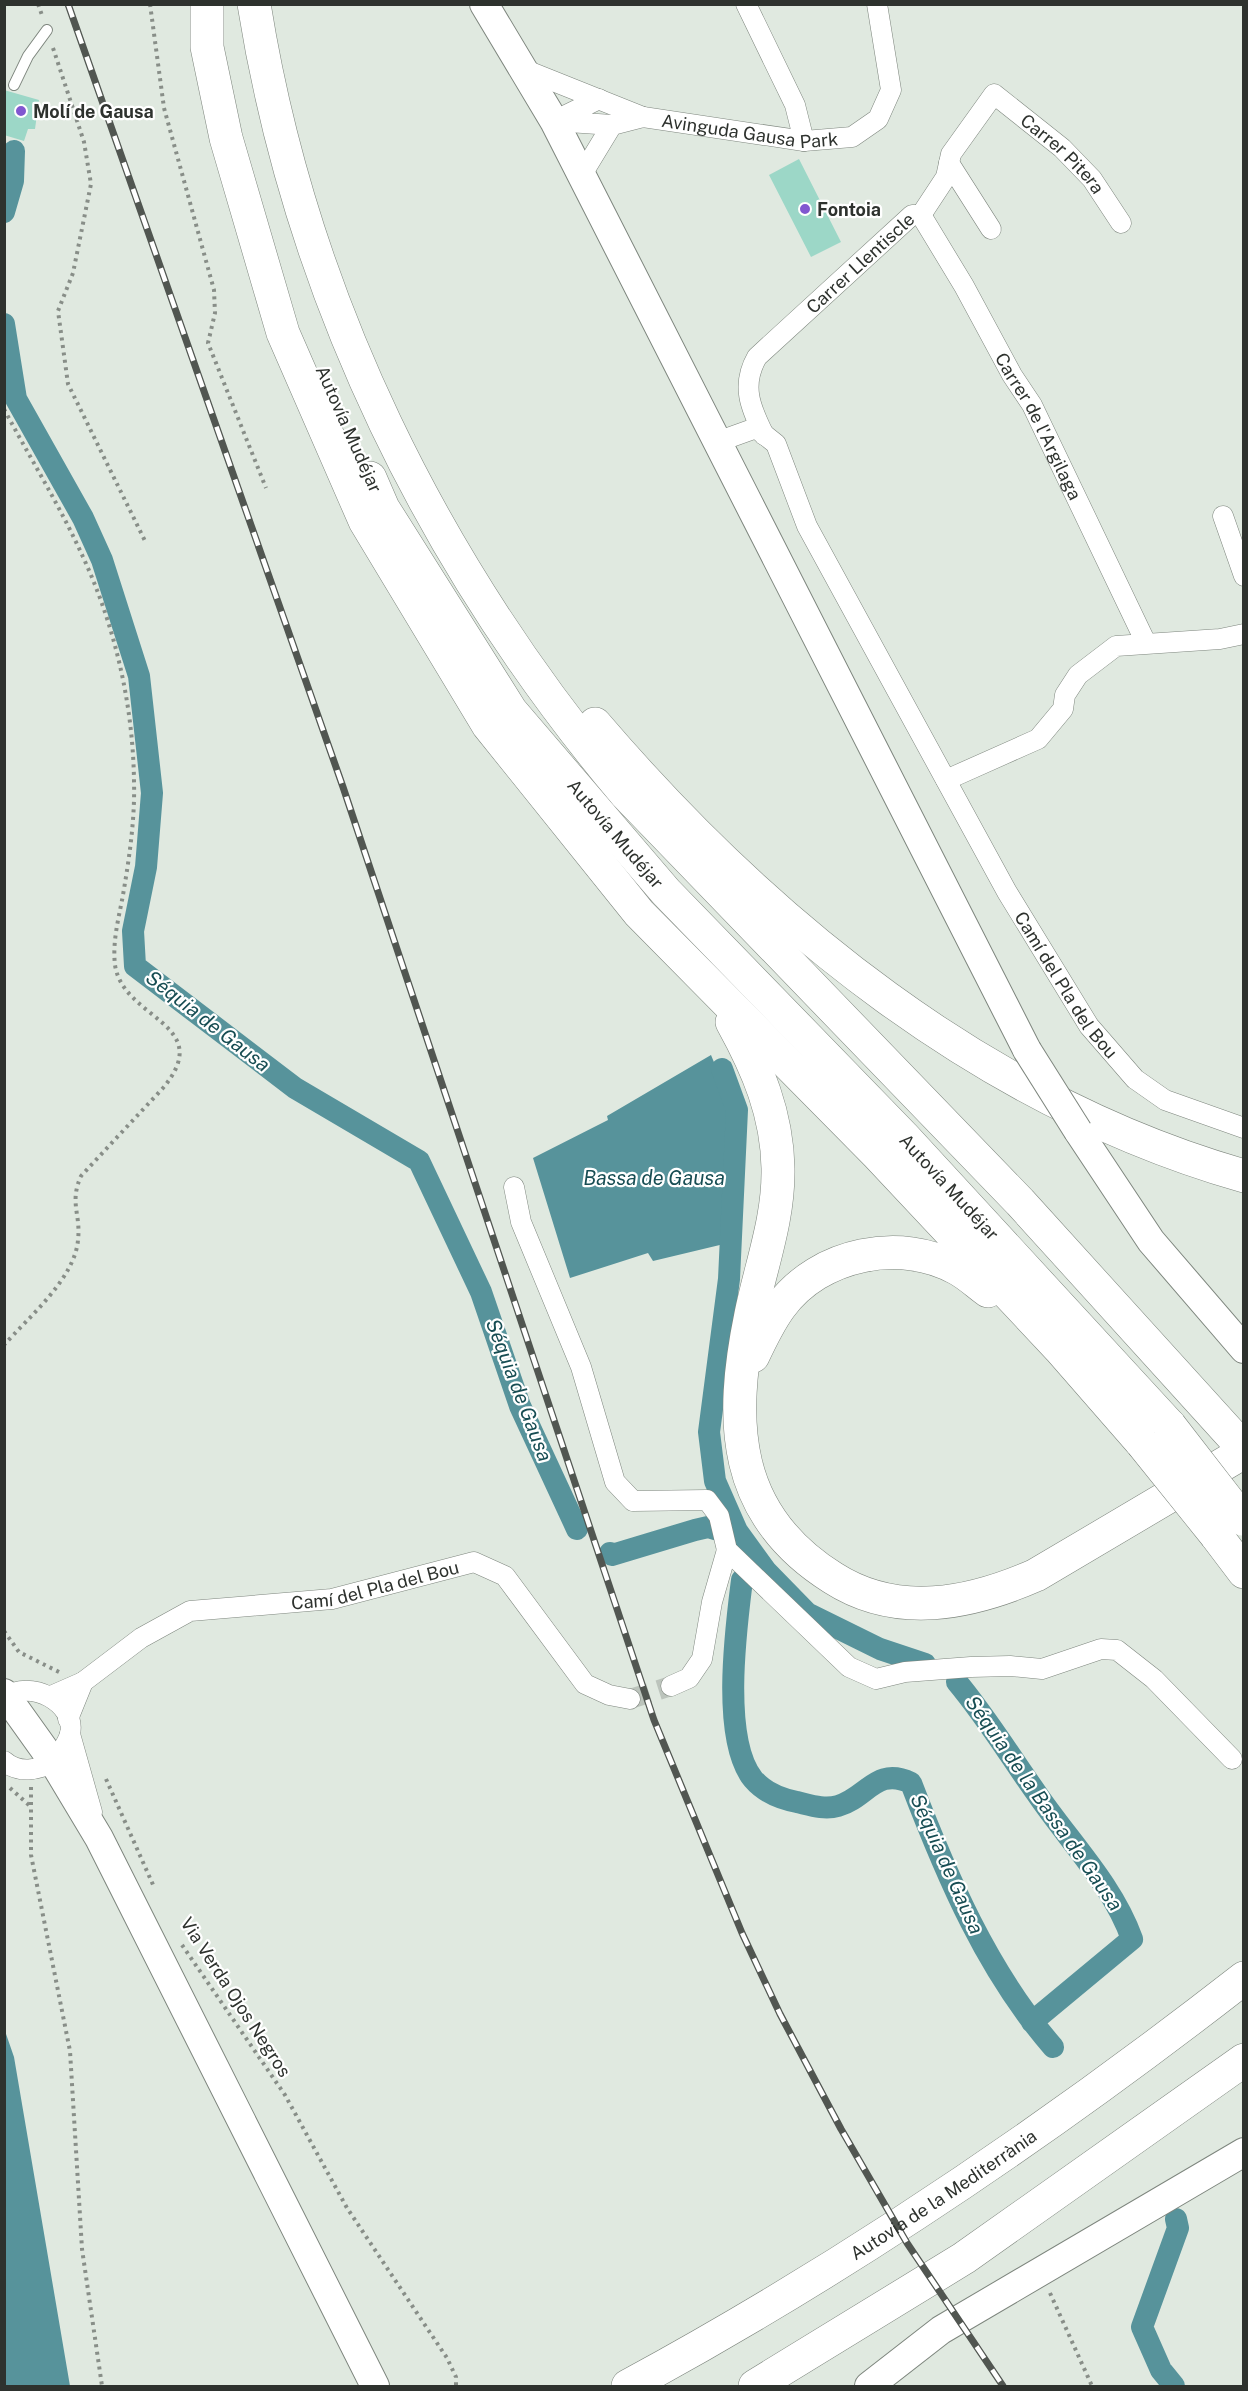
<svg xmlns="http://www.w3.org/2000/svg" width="1248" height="2391" font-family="'Public Sans',sans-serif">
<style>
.water{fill:#57939b}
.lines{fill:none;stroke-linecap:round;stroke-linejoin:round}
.canal{stroke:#57939b;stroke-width:22}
.building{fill:#9cd7c7}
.minor-tunnel{stroke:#bcc4bc;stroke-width:20;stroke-dasharray:20 10;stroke-linecap:butt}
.service-casing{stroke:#7e867e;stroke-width:12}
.minor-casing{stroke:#7e867e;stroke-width:21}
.secondary-casing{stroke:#7e867e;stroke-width:30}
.motorway-casing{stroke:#7e867e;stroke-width:34}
.path{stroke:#888e88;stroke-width:4;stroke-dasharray:3 4.5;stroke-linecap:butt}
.service{stroke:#fff;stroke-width:10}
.minor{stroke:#fff;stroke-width:20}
.secondary{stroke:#fff;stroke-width:28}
.motorway{stroke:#fff;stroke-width:33}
.rail-casing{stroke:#515651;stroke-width:7}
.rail{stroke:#fff;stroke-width:4.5;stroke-dasharray:14;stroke-linecap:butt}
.secondary-bridge-casing{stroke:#7e867e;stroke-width:30;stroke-linecap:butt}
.motorway-bridge-casing{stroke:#7e867e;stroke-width:34;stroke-linecap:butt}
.secondary-bridge{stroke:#fff;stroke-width:28}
.motorway-bridge{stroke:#fff;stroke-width:33}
.poi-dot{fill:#8157d0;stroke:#fff;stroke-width:2}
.labels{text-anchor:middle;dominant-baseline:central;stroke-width:4.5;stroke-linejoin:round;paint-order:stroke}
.poi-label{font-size:18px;font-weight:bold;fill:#2e322e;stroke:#fff;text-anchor:start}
.street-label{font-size:18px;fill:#2e322e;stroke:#fff}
.water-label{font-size:20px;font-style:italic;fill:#174d53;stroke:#fff}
</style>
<rect width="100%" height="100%" fill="#e0e9e0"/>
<path class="water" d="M711 1055 735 1113 724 1244 653 1261 648 1253 570 1278 533 1158 608 1120 607 1116Z
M5 2031 14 2057 70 2386H5Z"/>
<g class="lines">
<path class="canal" d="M4 212 13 181 14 151
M4 324 16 399 83 518 102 560 139 676 152 793 146 867 133 931 135 966 295 1088 419 1161 481 1292 520 1406 577 1529
M722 1069 737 1110 729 1279 709 1432 715 1481 737 1531 766 1571 807 1613 880 1649 925 1664
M610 1553 612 1555 695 1530 708 1527 718 1530
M742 1580C736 1628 721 1739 753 1779 764 1792 781 1799 797 1802 810 1805 824 1810 838 1806 867 1798 876 1766 911 1783 947 1877 987 1971 1053 2047
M957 1682C987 1718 1010 1756 1037 1794 1069 1841 1113 1885 1132 1939L1032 2022
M1174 2386 1161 2370 1142 2327 1178 2228 1176 2219"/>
</g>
<path class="building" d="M4 90 39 100 35 129H28L24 141 4 135Z
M799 159 841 242 811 257 769 175Z"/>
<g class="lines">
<path class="minor-tunnel" d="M630 1699 671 1686"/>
<defs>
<path id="service" d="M14 85 28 56 47 30"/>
<g id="minor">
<path d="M746 4 795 105 804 141"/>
<path d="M523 69 643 117 612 125 581 176"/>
<path d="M599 99 554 121 612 125"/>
<path id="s1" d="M643 117 804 141 852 137 878 119 891 90 877 4"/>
<path d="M949 163 991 229"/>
<path id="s2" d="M921 215 964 286 1012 375 1032 405 1146 643"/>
<path id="s3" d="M921 215 946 177 951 154 994 94 1062 148 1092 179 1121 223"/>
<path id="s4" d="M764 435C750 407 741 385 757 357L912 215H921"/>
<path id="s5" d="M717 442 756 428 776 444 807 526 1007 892 1089 1026 1135 1079 1165 1100 1244 1128"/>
<path d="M1223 516 1244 576"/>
<path d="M946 780 1038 739 1063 709 1065 695 1078 675 1116 646 1220 639 1244 634"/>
<path d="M514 1187 521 1222 581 1367 615 1482 633 1501 707 1500 719 1516 727 1550 849 1667 876 1679 905 1672 971 1667 1010 1666 1042 1669 1101 1649 1117 1650 1154 1679 1232 1759"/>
<path id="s6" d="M83 1682 141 1638 190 1611 332 1599 474 1562 505 1576 585 1684 609 1695 630 1699"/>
<path d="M671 1686 689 1678 702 1659 712 1602 727 1550"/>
<path d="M51 1696 83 1682 68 1719"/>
<path d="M4 1698C30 1678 77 1703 70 1734 68 1743 59 1754 54 1763 37 1769 20 1775 4 1761"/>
<path d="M70 1734 92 1812"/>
</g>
<path id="secondary" d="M484 4 554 121 1027 1050
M1078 1131 1151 1241 1244 1349
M4 1693 54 1763 99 1838 375 2386
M869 2386 941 2330 1244 2152"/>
<g id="motorway">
<path d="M207 4V47L226 138 283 333 365 521 488 725 639 913 878 1155 1060 1349 1142 1443"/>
<path d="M254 4C301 298 434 566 625 793L1020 1202 1244 1449"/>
<path id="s7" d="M370 478 383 508 511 711 666 892 903 1136 1170 1426"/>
<path d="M595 724C767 925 985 1102 1244 1176"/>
<path d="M732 1022C758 1069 777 1114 778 1168 779 1219 761 1265 751 1314 729 1421 731 1514 833 1578 897 1619 970 1604 1036 1575L1244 1452"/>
<path d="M753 1356C761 1339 769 1322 780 1307 819 1253 901 1237 958 1269 969 1275 978 1284 988 1291"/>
<path d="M1216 1535 1244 1572"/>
<path id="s8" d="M628 2386C844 2269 1049 2130 1244 1978"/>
<path d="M755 2386 964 2258 1244 2060"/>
</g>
</defs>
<use href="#service" class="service-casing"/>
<use href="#minor" class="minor-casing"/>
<use href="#secondary" class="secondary-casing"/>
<use href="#motorway" class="motorway-casing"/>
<path class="path" d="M38 4 43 18
M150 4 164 108 214 290 215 313 208 343 266 488
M53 48 84 142 91 184 73 273 58 311 68 384 146 543
M4 409C30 458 60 506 83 557 115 626 133 705 134 781 135 817 130 853 124 889 120 914 112 939 115 965 123 1020 217 1023 163 1088L81 1176C69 1203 81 1214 78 1240 75 1278 29 1317 4 1345
M4 1631 19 1652 59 1672
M106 1779 154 1887
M31 1787V1855L70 2051 82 2249 102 2386
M10 1788 31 1807
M182 1945 285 2095 347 2208 447 2358 456 2377V2386
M1050 2293 1092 2386"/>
<use href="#service" class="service"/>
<use href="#minor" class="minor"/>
<use href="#secondary" class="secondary"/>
<use href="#motorway" class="motorway"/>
<defs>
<path id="rail" d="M68 4 343 787 654 1720 742 1933 780 2014 841 2129 907 2243 1003 2386"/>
</defs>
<use href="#rail" class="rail-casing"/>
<use href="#rail" class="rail"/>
<defs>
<path id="secondary-bridge" d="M1027 1050 1078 1131"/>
<path id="motorway-bridge" d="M1170 1426 1242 1519
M1142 1443 1216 1535"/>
</defs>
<use href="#secondary-bridge" class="secondary-bridge-casing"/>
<use href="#motorway-bridge" class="motorway-bridge-casing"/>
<use href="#secondary-bridge" class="secondary-bridge"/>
<use href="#motorway-bridge" class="motorway-bridge"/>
</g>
<g class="poi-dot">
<circle cx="21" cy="111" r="6"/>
<circle cx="805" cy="209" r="6"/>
</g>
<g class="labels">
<g class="poi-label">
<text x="33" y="111">Molí de Gausa</text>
<text x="817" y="209">Fontoia</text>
</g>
<g class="street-label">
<text stroke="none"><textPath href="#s1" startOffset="108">Avinguda Gausa Park</textPath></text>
<text stroke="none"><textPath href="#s3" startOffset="234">Carrer Pitera</textPath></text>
<text stroke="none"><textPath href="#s4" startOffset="222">Carrer Llentiscle</textPath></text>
<text stroke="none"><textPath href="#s2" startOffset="242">Carrer de l'Argilaga</textPath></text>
<text transform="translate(349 429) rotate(66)">Autovía Mudéjar</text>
<text stroke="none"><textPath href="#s7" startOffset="434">Autovía Mudéjar</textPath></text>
<text stroke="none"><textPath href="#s5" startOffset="682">Camí del Pla del Bou</textPath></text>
<text stroke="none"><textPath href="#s7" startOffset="920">Autovía Mudéjar</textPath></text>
<text stroke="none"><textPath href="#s6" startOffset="316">Camí del Pla del Bou</textPath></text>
<text transform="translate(236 1997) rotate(57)">Via Verda Ojos Negros</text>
<text stroke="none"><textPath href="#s8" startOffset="369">Autovia de la Mediterrània</textPath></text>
</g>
<g class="water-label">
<text transform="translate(208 1021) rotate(38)">Séquia de Gausa</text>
<text x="654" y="1178">Bassa de Gausa</text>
<text transform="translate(519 1390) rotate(69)">Séquia de Gausa</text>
<text transform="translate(1044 1803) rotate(55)">Séquia de la Bassa de Gausa</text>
<text transform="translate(947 1864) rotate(66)">Séquia de Gausa</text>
</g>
</g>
<rect width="1248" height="2391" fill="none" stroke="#2e322e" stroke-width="12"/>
</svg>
